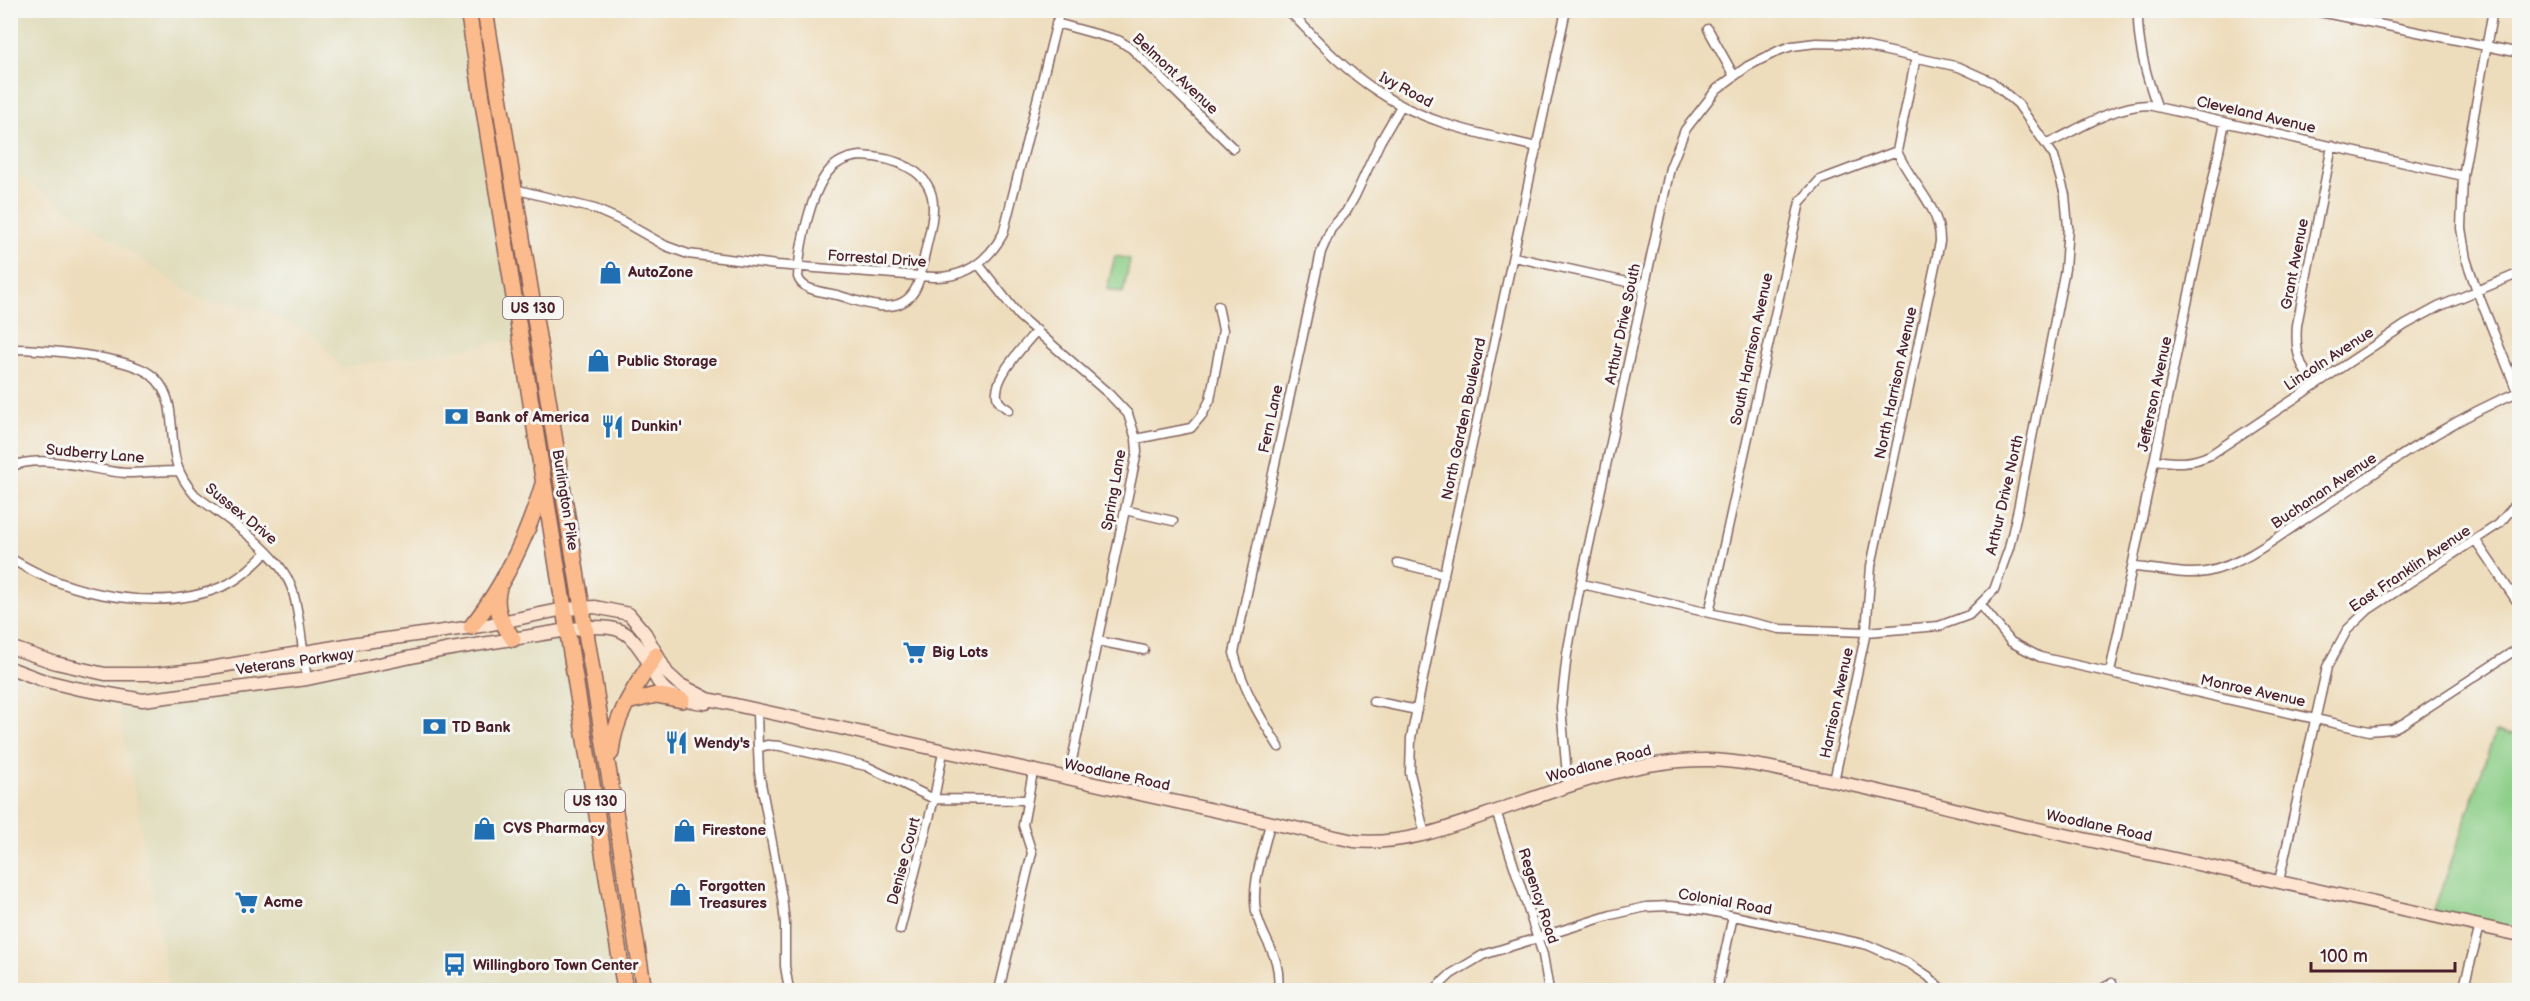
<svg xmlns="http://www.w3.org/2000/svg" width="2530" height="1001" font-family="'Balsamiq Sans',sans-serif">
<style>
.built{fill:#e0dcbb}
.green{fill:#8cce87;stroke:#6b7659;stroke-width:1.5}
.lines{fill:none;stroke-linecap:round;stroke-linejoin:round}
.street-casing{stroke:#83625e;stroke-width:11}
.secondary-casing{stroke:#83625e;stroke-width:15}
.highway-casing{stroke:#83625e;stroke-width:18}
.street{stroke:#fff;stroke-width:8}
.secondary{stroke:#fde4d1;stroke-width:12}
.highway{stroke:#fbbb8c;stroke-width:15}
.labels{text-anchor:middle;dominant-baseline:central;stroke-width:6;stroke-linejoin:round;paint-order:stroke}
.shield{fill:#f6f6f2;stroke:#7e6067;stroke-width:1.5}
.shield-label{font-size:14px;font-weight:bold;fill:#4a1f2b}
.street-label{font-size:15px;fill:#4a1f2b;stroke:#f6f6f2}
.poi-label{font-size:15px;font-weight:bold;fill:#4a1f2b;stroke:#f6f6f2;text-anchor:start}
</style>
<rect width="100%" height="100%" fill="#f6f6f2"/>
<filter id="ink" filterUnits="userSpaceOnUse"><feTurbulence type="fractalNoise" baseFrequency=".0167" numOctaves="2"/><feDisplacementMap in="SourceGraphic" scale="12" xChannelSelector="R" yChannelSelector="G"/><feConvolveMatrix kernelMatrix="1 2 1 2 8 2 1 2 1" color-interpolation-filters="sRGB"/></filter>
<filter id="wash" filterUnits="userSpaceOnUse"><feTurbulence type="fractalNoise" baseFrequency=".008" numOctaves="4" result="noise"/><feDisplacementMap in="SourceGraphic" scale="24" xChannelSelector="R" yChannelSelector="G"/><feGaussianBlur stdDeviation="1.35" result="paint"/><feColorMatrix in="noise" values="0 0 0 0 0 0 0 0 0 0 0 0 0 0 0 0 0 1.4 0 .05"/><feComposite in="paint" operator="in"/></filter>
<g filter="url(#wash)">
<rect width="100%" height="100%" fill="#eeddbc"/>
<path class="built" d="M11 11H468L521 339 341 368 314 334 262 310 201 300 11 170Z
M568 630 625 990H170L117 695 143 700Z"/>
<path class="green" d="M1115 256 1130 259 1123 293 1107 289Z
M2495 732 2519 736V935L2433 916Z"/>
</g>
<g filter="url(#ink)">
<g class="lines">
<defs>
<path id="street" d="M1288 10C1316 39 1343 69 1377 91 1425 124 1482 134 1537 147
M2138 10C2137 43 2146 76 2157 106
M2310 10 2520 53
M2493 10 2463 176 2461 228 2466 259 2477 291 2519 396
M1056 23 1118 40 1131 48 1233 148
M1708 29 1734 76
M2047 144C2079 129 2112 106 2148 105L2463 176
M1897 151 1916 57
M861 156C892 157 934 169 933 208 933 223 928 239 925 253 921 270 920 293 903 302 884 313 856 300 837 295 824 292 802 291 798 277 799 249 810 194 828 172 836 162 848 157 861 156Z
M514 189 595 209 620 220 666 246 688 254 777 265 933 277C966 278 988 261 1003 234L1060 10
M1514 257 1645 286
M979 265 1019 316 1109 394 1128 414 1136 439 1137 452 1125 510 1068 779
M10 349C42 349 126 356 150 374 161 382 166 392 169 405 176 441 167 464 195 495 227 520 281 551 293 592 301 620 302 650 307 679
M2313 385C2299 363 2295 351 2297 325L2332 146
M1009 410C1003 406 998 403 997 396 994 376 1025 345 1037 330
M1136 439 1191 428 1202 415 1210 400 1223 330 1218 306
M2155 460C2176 463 2191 464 2210 455L2405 325 2438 307 2520 273
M10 467C45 452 90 471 126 473 143 473 161 471 178 471
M1125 510 1173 521
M2476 541 2520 606
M10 558C70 596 162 615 228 584 243 576 255 564 267 552
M1398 563 1444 574
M2133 567C2158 568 2181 576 2206 572 2246 564 2280 535 2314 513 2381 470 2443 423 2518 392
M1981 605 2011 642 2040 657 2369 731 2392 729 2404 723 2520 647
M1709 613 1800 202 1820 180 1897 151
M1097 641 1144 650
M2110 672 2225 122
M1373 701 1417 710
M757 711 758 748
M1279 747C1260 717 1243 689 1234 653L1321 252 1331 229 1346 212 1355 196 1380 142 1401 106
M1834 781 1866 632 1871 566 1940 242C1941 206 1910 183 1897 151
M1568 787 1561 707 1567 654 1578 596 1670 168 1685 130 1717 89 1748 66 1780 50 1792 46 1816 43 1855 44 1959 67 1992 82 2018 104 2054 156 2065 195 2068 227 2065 269 2018 509 2009 548 1994 590 1969 615 1939 626 1866 632 1780 629 1582 584
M1496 811 1543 955 1549 990
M1270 823C1264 851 1251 883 1256 911 1262 942 1282 953 1278 990
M1425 835 1410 773 1411 738 1444 574 1566 10
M2279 881 2327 667 2347 630 2368 610 2499 524 2520 499
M900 930 934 799 943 752
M789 990 785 966V923L782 897 759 772 758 748 767 745 780 746 866 766 934 799 1027 800
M999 990 1032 853 1023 825 1033 772
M1434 990 1451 974 1483 955 1611 915 1646 907 1670 906 1706 910 1868 945 1910 964 1928 976 1942 990
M1717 990 1733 916
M2100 990 2112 983
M2463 990 2480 926"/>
<path id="secondary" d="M10 647 56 663 105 674H155L204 669 358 643 487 625 564 609 595 607 629 614 645 633 667 673 679 684 708 699 1354 841C1407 846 1455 825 1505 808 1570 785 1638 759 1709 760 1743 761 1776 769 1809 776 1880 790 1950 808 2020 825 2187 863 2353 897 2520 935
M10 668 42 680 75 688 143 700 307 679 445 650 586 627C600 627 619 626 630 637 662 668 645 699 706 703"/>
<path id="highway" d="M468 10 625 990
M485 10 644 990
M499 588C493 608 502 623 513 639
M471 627C504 586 528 534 543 484
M627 702 656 695 682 700
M611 753C614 716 636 686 656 655"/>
</defs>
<use href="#street" class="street-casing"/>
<use href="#secondary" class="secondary-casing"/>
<use href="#highway" class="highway-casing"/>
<use href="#street" class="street"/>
<use href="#secondary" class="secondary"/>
<use href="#highway" class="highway"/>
</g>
</g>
<defs>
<symbol id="shop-bare" viewBox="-9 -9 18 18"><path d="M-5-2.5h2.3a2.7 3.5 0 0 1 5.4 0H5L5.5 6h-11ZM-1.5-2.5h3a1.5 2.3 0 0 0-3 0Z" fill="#1f6fb2" stroke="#f6f6f2" stroke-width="2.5" paint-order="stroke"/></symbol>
<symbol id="bank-bare" viewBox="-9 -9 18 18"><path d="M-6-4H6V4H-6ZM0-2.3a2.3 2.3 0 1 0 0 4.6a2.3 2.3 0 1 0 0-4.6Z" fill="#1f6fb2" stroke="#f6f6f2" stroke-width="2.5" paint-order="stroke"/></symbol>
<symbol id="restaurant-bare" viewBox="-9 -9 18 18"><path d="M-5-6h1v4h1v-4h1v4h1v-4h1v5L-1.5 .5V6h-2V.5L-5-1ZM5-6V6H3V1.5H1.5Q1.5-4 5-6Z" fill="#1f6fb2" stroke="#f6f6f2" stroke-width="2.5" paint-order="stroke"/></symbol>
<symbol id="supermarket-bare" viewBox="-9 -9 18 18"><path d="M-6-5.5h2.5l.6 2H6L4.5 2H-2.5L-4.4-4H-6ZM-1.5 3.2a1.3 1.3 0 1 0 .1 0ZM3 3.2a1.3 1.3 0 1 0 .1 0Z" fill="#1f6fb2" stroke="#f6f6f2" stroke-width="2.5" paint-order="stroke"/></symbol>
<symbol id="bus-bare" viewBox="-9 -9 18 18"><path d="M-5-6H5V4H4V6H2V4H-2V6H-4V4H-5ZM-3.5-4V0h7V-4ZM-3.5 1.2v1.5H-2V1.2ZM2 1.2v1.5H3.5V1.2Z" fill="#1f6fb2" stroke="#f6f6f2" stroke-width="2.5" paint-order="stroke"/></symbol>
</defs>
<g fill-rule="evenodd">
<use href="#shop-bare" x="594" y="256" width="33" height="33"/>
<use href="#shop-bare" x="582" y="344" width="33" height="33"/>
<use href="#bank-bare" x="440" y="400" width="33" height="33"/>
<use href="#restaurant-bare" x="596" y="410" width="33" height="33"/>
<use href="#supermarket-bare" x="898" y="636" width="33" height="33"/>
<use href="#bank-bare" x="418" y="710" width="33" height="33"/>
<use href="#restaurant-bare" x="660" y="726" width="33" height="33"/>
<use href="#shop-bare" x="468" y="812" width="33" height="33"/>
<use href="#shop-bare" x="668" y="814" width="33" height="33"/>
<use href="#shop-bare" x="664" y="878" width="33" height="33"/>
<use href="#supermarket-bare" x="230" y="886" width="33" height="33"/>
<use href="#bus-bare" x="438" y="948" width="33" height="33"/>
</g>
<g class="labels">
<g class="shield">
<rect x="503" y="297" width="60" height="22" rx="4.5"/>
<rect x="565" y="790" width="60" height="22" rx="4.5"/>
</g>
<g class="shield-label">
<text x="533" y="308">US 130</text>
<text x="595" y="801">US 130</text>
</g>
<g class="street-label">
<text transform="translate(1175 74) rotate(43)">Belmont Avenue</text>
<text transform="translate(1406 90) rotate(28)">Ivy Road</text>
<text transform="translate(2256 115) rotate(13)">Cleveland Avenue</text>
<text transform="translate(877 259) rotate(4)">Forrestal Drive</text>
<text transform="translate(2295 264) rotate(-79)">Grant Avenue</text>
<text transform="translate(1623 324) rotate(-78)">Arthur Drive South</text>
<text transform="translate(1752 349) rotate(-78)">South Harrison Avenue</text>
<text transform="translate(2329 359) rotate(-33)">Lincoln Avenue</text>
<text transform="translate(1896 383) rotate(-78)">North Harrison Avenue</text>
<text transform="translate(2155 394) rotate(-78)">Jefferson Avenue</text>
<text transform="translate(1271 419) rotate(-78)">Fern Lane</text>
<text transform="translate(1464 419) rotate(-78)">North Garden Boulevard</text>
<text transform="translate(95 454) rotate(5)">Sudberry Lane</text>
<text transform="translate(1114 490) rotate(-80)">Spring Lane</text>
<text transform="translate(2324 491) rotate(-34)">Buchanan Avenue</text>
<text transform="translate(2005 495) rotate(-77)">Arthur Drive North</text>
<text transform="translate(565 500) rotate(81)">Burlington Pike</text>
<text transform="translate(241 514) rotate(39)">Sussex Drive</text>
<text transform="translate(2410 569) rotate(-34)">East Franklin Avenue</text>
<text transform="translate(295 662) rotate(-8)">Veterans Parkway</text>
<text transform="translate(2253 691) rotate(12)">Monroe Avenue</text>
<text transform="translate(1837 703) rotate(-78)">Harrison Avenue</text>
<text transform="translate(1599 764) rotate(-15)">Woodlane Road</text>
<text transform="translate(1117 775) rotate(12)">Woodlane Road</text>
<text transform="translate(2099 826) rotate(12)">Woodlane Road</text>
<text transform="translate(904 861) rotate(-75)">Denise Court</text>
<text transform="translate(1538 896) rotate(72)">Regency Road</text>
<text transform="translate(1725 902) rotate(10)">Colonial Road</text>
</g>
<g class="poi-label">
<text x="628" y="272">AutoZone</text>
<text x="617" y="361">Public Storage</text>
<text x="475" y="417">Bank of America</text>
<text x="631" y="426">Dunkin'</text>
<text x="932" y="652">Big Lots</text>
<text x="452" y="727">TD Bank</text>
<text x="694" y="743">Wendy's</text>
<text x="503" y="828">CVS Pharmacy</text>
<text x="702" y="830">Firestone</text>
<text x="699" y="886">Forgotten<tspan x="699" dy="17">Treasures</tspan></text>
<text x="264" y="902">Acme</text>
<text x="473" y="965">Willingboro Town Center</text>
</g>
</g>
<rect width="2530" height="1001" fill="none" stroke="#f6f6f2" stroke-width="36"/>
<path d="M2311 962v9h144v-9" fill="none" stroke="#4a1f2b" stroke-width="3"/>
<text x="2320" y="962" font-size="18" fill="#4a1f2b" stroke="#f6f6f2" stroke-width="4.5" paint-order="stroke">100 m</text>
</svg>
